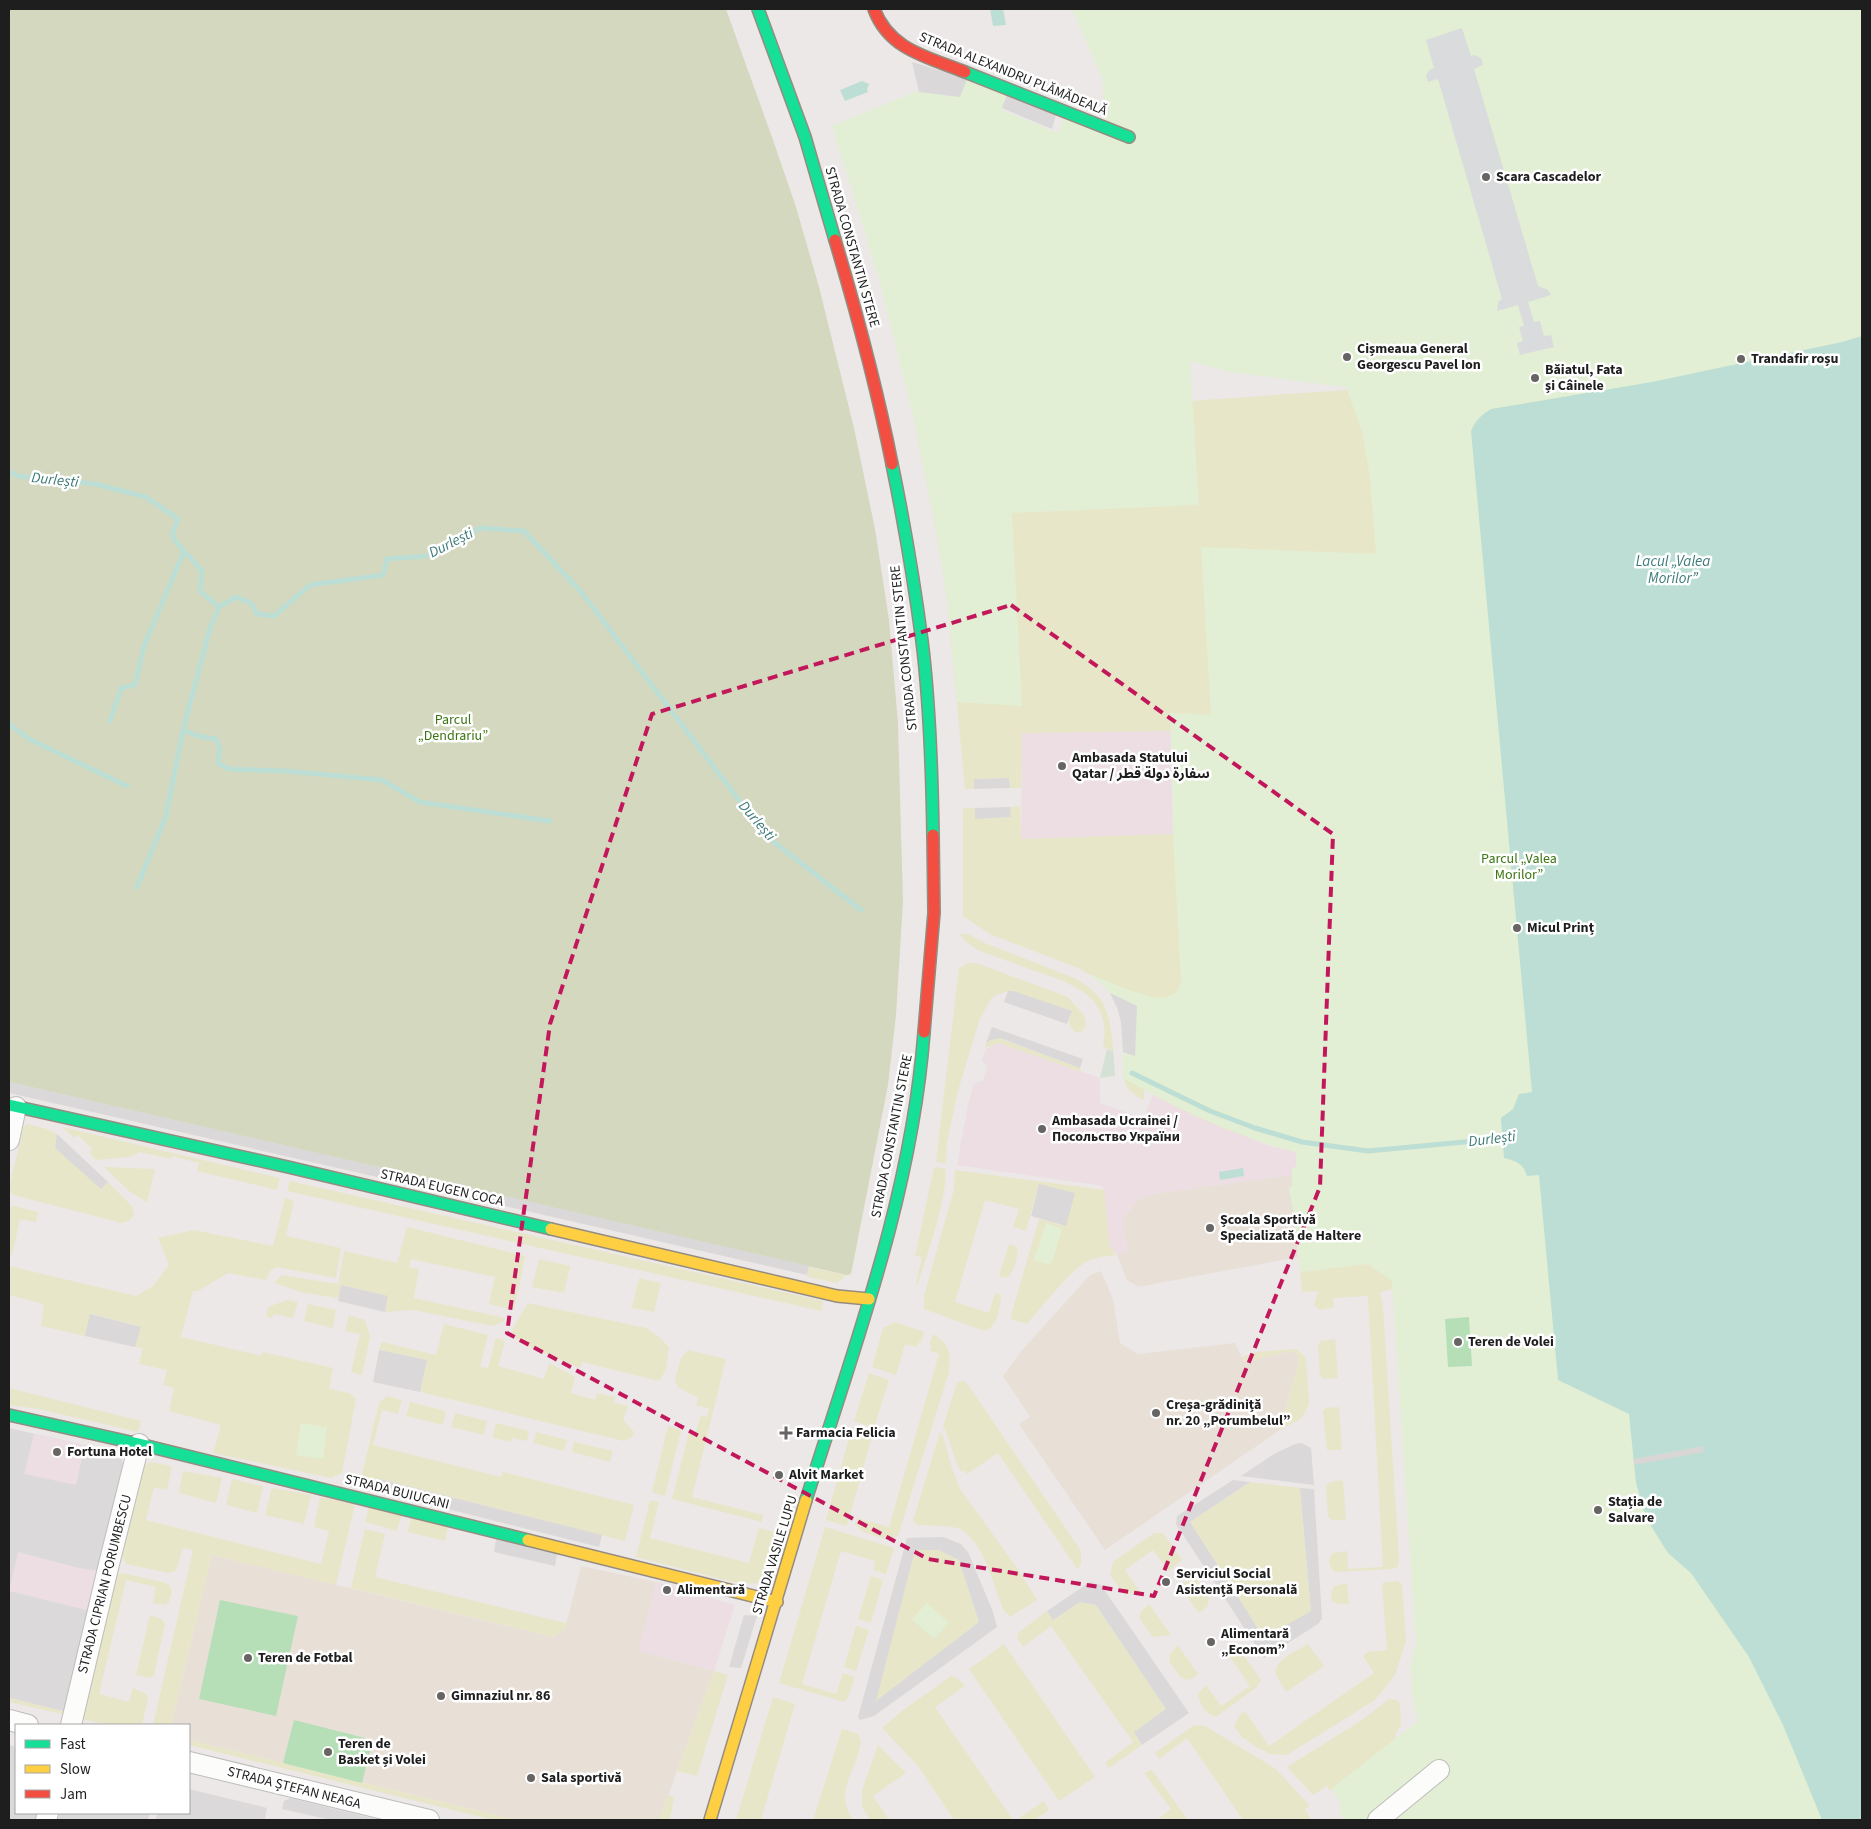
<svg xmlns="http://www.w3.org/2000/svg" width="1871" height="1829" font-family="'Source Sans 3','Noto Sans Arabic',sans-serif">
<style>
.residential{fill:#dbd9d9}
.commercial{fill:#eddee4}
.education{fill:#e8dfd7}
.grass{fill:#e8e6c8}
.forest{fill:#d4d8be}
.wetland{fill:#d5e1d4}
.park{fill:#e2efd4}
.pitch{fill:#b6dfb8}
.parking{fill:#dad8d8;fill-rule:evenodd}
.plaza{fill:#dadbdd}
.water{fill:#bdded4}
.pier{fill:#d8d7d6}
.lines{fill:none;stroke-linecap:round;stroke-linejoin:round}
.stream{stroke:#bdded4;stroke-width:5}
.street-casing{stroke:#bebcbc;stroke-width:22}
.fast-casing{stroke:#958c81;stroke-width:14}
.slow-casing{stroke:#958c81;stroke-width:14}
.jam-casing{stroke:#958c81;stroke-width:14}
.street{stroke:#fcfcfb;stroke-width:20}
.fast{stroke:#16e098;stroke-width:11}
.slow{stroke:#ffcf43;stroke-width:11}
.jam{stroke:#f24e42;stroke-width:11}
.marked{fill:none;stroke:#c2185b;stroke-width:4;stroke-dasharray:10 6;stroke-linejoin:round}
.poi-dot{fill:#666564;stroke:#fff;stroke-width:2}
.labels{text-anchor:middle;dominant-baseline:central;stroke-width:5;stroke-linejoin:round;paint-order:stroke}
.street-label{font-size:14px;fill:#1e1e1e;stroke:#fff}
.poi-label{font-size:14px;font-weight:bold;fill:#1e1e1e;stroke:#fff;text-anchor:start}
.park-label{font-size:14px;fill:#3c7514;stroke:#fff}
.water-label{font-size:15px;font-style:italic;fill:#3e7a7a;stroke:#fff}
</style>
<rect width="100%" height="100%" fill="#ece8e7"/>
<path class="residential" d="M9 1428 119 1453 123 1464 67 1712 9 1698Z
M9 1745 16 1747V1813H38L36 1820H9Z
M189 1789 267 1808 265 1820H155L158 1813H189Z
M60 1813H150L148 1820H58Z"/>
<path class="commercial" d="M1171 730 1173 834 1021 839 1022 733Z
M999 1043 1100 1078V1103L1147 1120 1146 1112 1153 1095 1202 1118 1266 1145 1296 1152V1167L1292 1168V1175L1155 1194 1138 1200 1122 1221 1128 1252 1117 1255 1110 1247 1103 1186 957 1165 968 1104 974 1083 983 1081 987 1066 982 1060 986 1049Z
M34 1434 85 1445 76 1485 24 1474Z
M18 1552 79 1568 99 1571 90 1611 9 1591Z
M656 1582 735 1605 714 1671 639 1651Z"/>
<path class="education" d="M1292 1175V1186L1289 1188 1295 1219 1298 1257 1138 1287 1127 1280 1117 1255 1128 1251 1122 1221 1138 1200 1155 1194Z
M1101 1271 1113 1299 1120 1343 1138 1354 1235 1343 1244 1362 1291 1351 1297 1354 1299 1361 1280 1430 1105 1550 1019 1424 1030 1417 1003 1376 1023 1349 1090 1275Z
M212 1555 553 1637 565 1629 581 1566 656 1582 639 1651 714 1671 659 1820H517L189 1740V1725H171L172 1721Z"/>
<path class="grass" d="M1362 389 1377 415 1398 414 1469 1272 1380 1292 1383 1306 1399 1559 1398 1567 1392 1569 1335 1572C1328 1567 1327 1559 1333 1553L1347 1551 1348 1569 1383 1567 1368 1296 1333 1298 1334 1307 1320 1310 1314 1305 1318 1291 1302 1292 1300 1272 1462 1253 1452 1153 1296 1167V1152C1244 1139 1191 1117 1144 1089V1100C1120 1090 1123 1074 1123 1052L1135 1056 1137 1006 1110 993 1097 979 1080 969 990 934 963 916V808H975V819L1010 817V807L1020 806 1021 839 1173 834 1171 731 1022 733 1021 788H1010L1009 778 974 779V789H965L948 608 938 540 914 420Z
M960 934H968L985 943 1074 978C1099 992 1107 1003 1111 1031 1112 1038 1114 1045 1112 1051L1103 1046C1113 995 1070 983 1032 970 1013 963 995 956 977 950L965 941Z
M968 963H976L1068 997 1084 1015 1086 1026 1081 1032H1075C1067 1026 1069 1019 1072 1011L1009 991 996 995 991 999 980 1018 958 1091 947 1142 946 1164 936 1162 959 968Z
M999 1038 1080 1068 1081 1072 999 1043 985 1048 986 1043 991 1040Z
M27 1124 47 1129 57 1134 55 1148 101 1188 108 1182 132 1206 134 1215 129 1221 122 1223 13 1195 9 1190 10 1184 24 1126Z
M62 1127 280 1178 277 1190 197 1171 199 1163 172 1156 171 1159 140 1152 130 1157 96 1160 90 1154 92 1149 78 1135 74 1138Z
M104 1167 155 1169 147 1202 130 1192Z
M934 1167 946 1169C945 1208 929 1247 918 1284L916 1283 922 1257 915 1256Z
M955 1170 1104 1190 1110 1247 1117 1255C1107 1256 1096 1257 1086 1262 1071 1270 1040 1309 1027 1324L1010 1319 1039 1219 1066 1226 1039 1184 1026 1231 1013 1227 1019 1209 985 1200 955 1302 989 1313 995 1293 1001 1295C1000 1308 998 1327 984 1331L924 1309V1296L954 1189Z
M290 1181 823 1301 821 1311 287 1191Z
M285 1198 294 1201 286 1236 341 1248 336 1278 276 1267 270 1271 266 1280 228 1273 198 1291H193L181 1337 262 1356 263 1352 333 1368 329 1389 349 1393 356 1399 342 1473 331 1478 213 1453 221 1425 169 1411 174 1388 163 1385 167 1370 139 1364 143 1348 135 1347 141 1327 91 1314 85 1336 41 1326 44 1304 9 1295V1266L136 1296 153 1286 169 1265 158 1238 194 1230 273 1246Z
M13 1206 38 1212 36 1222 20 1219 12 1255 9 1254V1208Z
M407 1227 525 1256 514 1310 489 1304 495 1277 411 1259 409 1267 419 1269 414 1298 505 1318 503 1322 493 1326 413 1310 385 1312 388 1296 341 1285 339 1296 336 1298 301 1292 274 1283 282 1275 338 1284 344 1251 397 1263Z
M1009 1244 1015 1246 1018 1250C1017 1259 1014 1273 1006 1278L999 1276Z
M539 1259 570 1266 564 1293 532 1287Z
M809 1267 847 1275 837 1283 807 1277Z
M639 1278 661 1283 654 1312 632 1308Z
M287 1300 298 1302 293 1318 274 1314 272 1318 266 1317 268 1307Z
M528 1303 646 1328 658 1336 669 1347 666 1370 659 1381 582 1362 580 1368 522 1344 512 1335 513 1328Z
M308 1304 336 1310 333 1328 304 1321Z
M349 1315 365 1320 370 1337 362 1375 351 1372 360 1334 345 1331Z
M895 1322 924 1332 921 1343 919 1342 917 1347 905 1344 896 1375 872 1367 883 1328Z
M444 1324 488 1335 480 1367 488 1368 496 1338 503 1340 505 1342 498 1366 544 1379 549 1363 575 1377 571 1393 595 1400 597 1393 615 1397 614 1403 628 1406 623 1420 634 1432 632 1437 624 1441 420 1392 427 1360 379 1350 382 1342 436 1355Z
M933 1334C952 1346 951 1354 948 1375L898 1536 889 1540 863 1532 855 1524 857 1518 889 1527 939 1354 930 1351 932 1346 929 1345Z
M1335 1339 1338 1378 1324 1379 1320 1376 1318 1346 1320 1341Z
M1296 1349 1306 1358 1309 1404 1302 1418 1280 1430 1299 1361 1297 1354 1291 1351 1244 1362 1242 1357 1256 1352Z
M688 1350 726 1359 692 1497 763 1515 762 1522 672 1499 689 1433 695 1434 701 1415 707 1417 709 1408 696 1406 698 1398 678 1387 675 1379 681 1358Z
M869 1373 889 1380 874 1428 854 1421Z
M963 1380 969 1386 1081 1551V1563L1078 1570 998 1453 967 1474 964 1470 961 1472C953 1458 951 1441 943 1426L957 1383Z
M9 1388 141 1421 138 1432 38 1409 9 1405Z
M387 1396 402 1400 398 1414 382 1410 373 1445 501 1477 503 1472 634 1505 625 1541 380 1479 376 1491 359 1487 379 1403Z
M410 1402 446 1411 443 1425 406 1416Z
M1339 1407 1342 1450H1327L1323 1411 1326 1408Z
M455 1413 487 1421 484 1435 451 1427Z
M496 1423 529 1431 527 1441 512 1438 511 1442 493 1438Z
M668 1426 681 1430 665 1496 652 1492Z
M852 1427 873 1433 847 1526 826 1520Z
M536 1432 567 1440 564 1451 533 1443Z
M940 1432 943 1436 951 1465 960 1489 1015 1565 1037 1600 1010 1617 1003 1609C994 1586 982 1536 957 1528 945 1525 930 1526 918 1525L913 1521Z
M574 1442 613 1451 610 1462 572 1452Z
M150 1462 172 1466 167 1490 154 1487 146 1520 321 1564 329 1531 314 1527 320 1497 355 1504 336 1585 212 1555 171 1725H153L193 1550 183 1548 176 1571 168 1573 126 1564 122 1556 142 1467Z
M183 1471 222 1478 216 1503 179 1493Z
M232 1479 263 1486 257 1513 226 1505Z
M1343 1480 1346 1520H1332L1328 1517 1326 1486 1330 1482Z
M1250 1482 1300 1488 1311 1612 1264 1638 1190 1522Z
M272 1488 311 1495 304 1524 265 1515Z
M650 1500 659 1502 650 1538 749 1563 759 1528 775 1532 759 1583 740 1584 636 1557Z
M369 1506 402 1514 397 1531 365 1522Z
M411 1518 448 1527 445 1541 408 1532Z
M825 1527 894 1548 886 1574 873 1570 875 1561 841 1551 802 1684 836 1694 843 1673 855 1677 848 1697 844 1702 779 1683Z
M365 1529 385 1534 375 1577 566 1623 565 1629 553 1637 351 1588Z
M1154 1533H1163L1182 1560 1169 1571 1153 1550 1125 1570 1141 1593 1124 1594 1110 1575 1113 1562Z
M915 1550H939L959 1560 979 1622 875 1702Z
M121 1573 163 1582 169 1585 172 1591 169 1602 165 1605 153 1603 156 1587 126 1580 99 1694 129 1702 133 1688 146 1694 148 1698 142 1725H109L82 1719 116 1576Z
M871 1576 883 1580 871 1623 858 1619Z
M1196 1579 1209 1597 1208 1606 1199 1613 1178 1584Z
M1397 1581 1402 1584 1406 1641 1395 1675 1375 1700 1287 1755 1270 1754 1255 1746 1242 1737 1234 1726 1239 1716 1245 1711 1269 1746 1374 1673 1363 1656 1368 1652 1387 1650 1382 1583Z
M1347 1583 1349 1604H1338L1332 1601 1331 1593 1334 1586Z
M1080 1602 1096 1605 1166 1709 1134 1732 1142 1745 1109 1768 1105 1763 1133 1742 1051 1626 1023 1647 1017 1638 1019 1632 1047 1611 1054 1620Z
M1149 1604 1171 1635 1153 1637 1139 1618 1141 1612Z
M150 1615 162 1619 165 1624 154 1675 150 1678 136 1675Z
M856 1626 869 1630 856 1671 844 1667Z
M1004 1644 1095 1777 1059 1801 969 1669Z
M1308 1644 1324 1666 1286 1692 1275 1673C1278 1657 1295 1652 1308 1644Z
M1178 1645 1198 1674 1190 1680 1181 1678 1169 1661 1170 1654Z
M1238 1647 1261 1680 1257 1687 1216 1717C1205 1714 1200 1705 1198 1694L1206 1685 1221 1706 1250 1686 1228 1654Z
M714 1671 728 1675 697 1776 677 1771Z
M951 1676 957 1678 965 1686 935 1707 1013 1820H954L918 1766 882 1728 902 1711Z
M773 1697 795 1704 761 1820H736Z
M9 1698 67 1712 66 1715 9 1702Z
M1389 1699 1396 1700 1400 1703 1401 1725 1395 1735 1398 1741 1330 1791 1327 1786 1313 1795 1287 1767 1362 1720Z
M1194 1725 1205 1726 1276 1769 1310 1806 1305 1809 1310 1818 1309 1820H1243L1187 1738 1159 1759 1155 1753Z
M842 1729 858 1734 861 1741C857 1772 833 1790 853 1820H813Z
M189 1740 517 1820H493L189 1745Z
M878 1745 906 1773 873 1796 889 1820H870L862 1806V1790Z
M1152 1770 1188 1820H1157L1171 1809 1144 1773Z
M668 1795 674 1797 670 1820H659Z
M1044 1801 1049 1810 1034 1820H1016Z"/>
<path class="forest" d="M9 9H726L773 140 796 207 819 287 854 428 875 529 889 620 898 723 903 902 896 1015 888 1085 851 1274 847 1275 9 1082Z"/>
<path class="wetland" d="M1113 1047 1115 1076 1100 1078 1107 1049 1112 1051Z"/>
<path class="park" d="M1072 9H1862V1820H1345L1340 1813 1341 1805 1332 1788 1418 1721 1413 1701 1410 1664 1416 1644 1392 1281 1368 1264 1300 1272 1295 1219 1289 1188 1292 1186V1168L1296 1167V1152C1236 1137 1178 1109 1123 1078V1052L1135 1056 1137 1006 1110 993 1104 986 1089 974C1107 981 1142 997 1160 998 1170 998 1178 992 1181 983L1173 834 1170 713 1211 715 1201 547 1376 554 1370 479 1363 434 1346 387 1230 372 1190 361 1199 505 1012 513 1022 706 957 702 948 608 938 540 914 420 880 282 832 126 920 90 919 92 966 80 1007 95 1002 110 1058 133 1064 117 1105 120 1102 78Z
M1046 1223 1062 1229 1051 1265 1034 1260Z
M301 1423 327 1427 323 1459 296 1455Z
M927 1603 949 1623 934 1639 912 1619Z"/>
<path class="pitch" d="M1469 1317 1472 1366 1448 1367 1445 1319Z
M220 1600 298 1616 276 1716 199 1699Z
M294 1720 373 1740 362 1783 283 1763Z"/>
<path class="parking" d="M912 62 967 79 960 97 919 92Z
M1007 95 1056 115 1052 129 1002 108Z
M1009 778 1010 788 974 789V779Z
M1010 807 1011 817 975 819V808Z
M1008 991H1013L1072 1011 1067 1024 1004 1002Z
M1110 993 1137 1006 1135 1056 1123 1052 1121 1023 1118 1010Z
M992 1027 1083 1059 1080 1068 1000 1038 991 1040 986 1043Z
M9 1082 809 1266 807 1275 9 1093Z
M57 1134 108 1182 101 1189 55 1148Z
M1039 1184 1075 1193 1066 1226 1031 1216Z
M341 1285 388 1296 385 1312 338 1301Z
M90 1314 141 1327 135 1347 85 1336Z
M379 1350 427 1360 420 1392 373 1382Z
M1302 1443 1311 1448 1314 1485 1241 1476 1274 1454 1295 1444Z
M379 1479 602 1535 599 1547 376 1491Z
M1233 1480 1250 1482 1190 1522 1264 1638 1311 1611 1300 1488 1314 1489 1322 1619 1318 1624 1264 1658 1176 1524 1177 1516Z
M943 1537 961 1544 968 1552 993 1612 997 1627 874 1716 860 1720 858 1717 907 1538ZM915 1550H939L959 1560 979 1622 876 1701Z
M496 1539 557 1554 555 1566 494 1552Z
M1090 1582 1101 1585 1189 1713 1142 1745 1134 1732 1166 1709 1096 1605 1080 1602 1053 1620 1047 1611Z
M744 1615 757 1616 741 1668 729 1667Z
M290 1798 379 1820H331L282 1809 284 1801Z"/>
<path class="plaza" d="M1462 28 1471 56 1475 55 1481 58 1483 65 1474 69 1538 286 1548 290 1551 295 1528 302 1534 322 1540 321 1544 336 1551 335 1554 347 1520 355 1517 343 1523 341 1519 327 1524 326 1518 305 1497 311 1498 302 1502 299 1438 79 1428 82 1426 76 1429 70 1434 68 1426 40Z"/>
<path class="water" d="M990 9H1003L1006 25 993 26Z
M862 81 869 84 867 89 868 92 845 101 840 90Z
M1862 336V1820H1822L1783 1725 1749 1657 1691 1573 1668 1553 1646 1518 1636 1483 1629 1414 1558 1380 1539 1175 1527 1176C1523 1163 1516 1161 1504 1158L1501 1118 1513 1109 1519 1094 1532 1092 1471 431C1476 420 1481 415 1491 409L1652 382 1842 342Z
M1243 1168 1244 1176 1220 1180 1219 1172Z"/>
<path class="pier" d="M1703 1446 1704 1452 1635 1465 1633 1459Z"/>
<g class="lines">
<path class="stream" d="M9 471 17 476 95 484 146 497 178 519 172 535 177 543 202 571 200 591 219 607 236 597 251 603 257 614 274 616 310 585 383 575 387 559 427 556 480 528 524 531 582 593 757 824 774 842 861 910
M110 721 121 688 135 685 144 646 184 551
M9 724 29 739 127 786
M183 730 198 736 216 739 220 748 218 763 229 769 286 771 382 780 420 802 550 821
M137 887 166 816 183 730 210 628 219 607
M1132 1073 1210 1111 1255 1128 1302 1142 1368 1151 1507 1138"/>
<defs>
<path id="street" d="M9 1140 16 1107
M9 1720 28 1725
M71 1725 109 1564 139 1444
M189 1762 429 1820
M46 1820 48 1813
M1378 1820 1439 1770"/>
<path id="fast" d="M758 9 805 137 835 240
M965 72 1129 137
M892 464C904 522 914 581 922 641 930 705 932 770 933 835
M9 1105 288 1167 551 1229
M9 1415 139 1444 528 1540
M806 1500C854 1347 912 1194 924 1032"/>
<path id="slow" d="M551 1229 837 1296 869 1299
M528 1540 777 1602
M710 1820 806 1500"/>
<path id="jam" d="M874 9C889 50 928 57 965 72
M835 240C857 314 877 388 892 464
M924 1032 934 913 933 835"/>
</defs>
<use href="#street" class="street-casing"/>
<use href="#fast" class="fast-casing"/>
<use href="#slow" class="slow-casing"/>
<use href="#jam" class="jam-casing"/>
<use href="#street" class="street"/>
<use href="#fast" class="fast"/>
<use href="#slow" class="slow"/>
<use href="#jam" class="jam"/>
</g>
<path class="marked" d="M1011 605 1333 834 1320 1187 1154 1596 928 1559 507 1333 550 1024 652 714Z"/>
<g class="poi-dot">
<circle cx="1486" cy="177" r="5"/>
<circle cx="1347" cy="357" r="5"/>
<circle cx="1741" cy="359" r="5"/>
<circle cx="1535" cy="378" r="5"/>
<circle cx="1062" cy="766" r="5"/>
<circle cx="1517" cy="928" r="5"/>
<circle cx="1042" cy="1129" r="5"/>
<circle cx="1210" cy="1228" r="5"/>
<circle cx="1458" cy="1342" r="5"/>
<circle cx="1156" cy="1413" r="5"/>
<path d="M783.5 1425.5h5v5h5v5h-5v5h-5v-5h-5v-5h5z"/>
<circle cx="57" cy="1452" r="5"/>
<circle cx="779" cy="1475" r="5"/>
<circle cx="1598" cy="1510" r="5"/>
<circle cx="1166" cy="1582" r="5"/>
<circle cx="667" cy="1590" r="5"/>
<circle cx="1211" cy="1642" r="5"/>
<circle cx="248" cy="1658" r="5"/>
<circle cx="441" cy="1696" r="5"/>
<circle cx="328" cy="1752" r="5"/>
<circle cx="531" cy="1778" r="5"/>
</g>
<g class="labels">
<g class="street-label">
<text transform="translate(1013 74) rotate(22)">STRADA ALEXANDRU PLĂMĂDEALĂ</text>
<text transform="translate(852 247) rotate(74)">STRADA CONSTANTIN STERE</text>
<text transform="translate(904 648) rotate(-96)">STRADA CONSTANTIN STERE</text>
<text transform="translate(892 1136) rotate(-79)">STRADA CONSTANTIN STERE</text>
<text transform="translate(442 1188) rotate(13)">STRADA EUGEN COCA</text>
<text transform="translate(397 1492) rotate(14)">STRADA BUIUCANI</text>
<text transform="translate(775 1555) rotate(-73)">STRADA VASILE LUPU</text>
<text transform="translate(105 1584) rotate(-76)">STRADA CIPRIAN PORUMBESCU</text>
<text transform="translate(294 1788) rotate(14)">STRADA ȘTEFAN NEAGA</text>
</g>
<g class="poi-label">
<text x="1496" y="177">Scara Cascadelor</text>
<text x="1357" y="349">Cișmeaua General<tspan x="1357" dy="16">Georgescu Pavel Ion</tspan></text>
<text x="1751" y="359">Trandafir roșu</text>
<text x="1545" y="370">Băiatul, Fata<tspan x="1545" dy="16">și Câinele</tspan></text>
<text x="1072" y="758">Ambasada Statului<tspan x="1072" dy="16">Qatar / سفارة دولة قطر</tspan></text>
<text x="1527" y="928">Micul Prinț</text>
<text x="1052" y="1121">Ambasada Ucrainei /<tspan x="1052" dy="16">Посольство України</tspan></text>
<text x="1220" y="1220">Școala Sportivă<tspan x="1220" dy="16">Specializată de Haltere</tspan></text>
<text x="1468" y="1342">Teren de Volei</text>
<text x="1166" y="1405">Creșa-grădiniță<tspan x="1166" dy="16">nr. 20 „Porumbelul”</tspan></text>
<text x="796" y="1433">Farmacia Felicia</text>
<text x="67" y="1452">Fortuna Hotel</text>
<text x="789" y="1475">Alvit Market</text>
<text x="1608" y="1502">Stația de<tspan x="1608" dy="16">Salvare</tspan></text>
<text x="1176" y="1574">Serviciul Social<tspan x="1176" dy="16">Asistență Personală</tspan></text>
<text x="677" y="1590">Alimentară</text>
<text x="1221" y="1634">Alimentară<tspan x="1221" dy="16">„Econom”</tspan></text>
<text x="258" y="1658">Teren de Fotbal</text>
<text x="451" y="1696">Gimnaziul nr. 86</text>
<text x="338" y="1744">Teren de<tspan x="338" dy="16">Basket și Volei</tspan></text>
<text x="541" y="1778">Sala sportivă</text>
</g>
<g class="park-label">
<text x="453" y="720">Parcul<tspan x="453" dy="16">„Dendrariu”</tspan></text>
<text x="1519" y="859">Parcul „Valea<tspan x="1519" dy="16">Morilor”</tspan></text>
</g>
<g class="water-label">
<text transform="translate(55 480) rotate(6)">Durlești</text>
<text transform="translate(451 543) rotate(-27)">Durlești</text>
<text x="1673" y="561">Lacul „Valea<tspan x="1673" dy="17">Morilor”</tspan></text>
<text transform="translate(757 821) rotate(49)">Durlești</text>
<text transform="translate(1492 1139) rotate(-7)">Durlești</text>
</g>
</g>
<rect width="1871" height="1829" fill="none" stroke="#1e1e1e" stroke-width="20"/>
<rect x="15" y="1724" width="175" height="90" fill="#ffffff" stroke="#a5a5a5"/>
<rect x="25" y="1740" width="25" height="8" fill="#16e098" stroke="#a5a5a5"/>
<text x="60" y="1749" font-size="15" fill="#1e1e1e">Fast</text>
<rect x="25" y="1765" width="25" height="8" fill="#ffcf43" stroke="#a5a5a5"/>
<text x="60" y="1774" font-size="15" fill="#1e1e1e">Slow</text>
<rect x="25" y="1790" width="25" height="8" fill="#f24e42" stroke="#a5a5a5"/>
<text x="60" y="1799" font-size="15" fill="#1e1e1e">Jam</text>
</svg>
